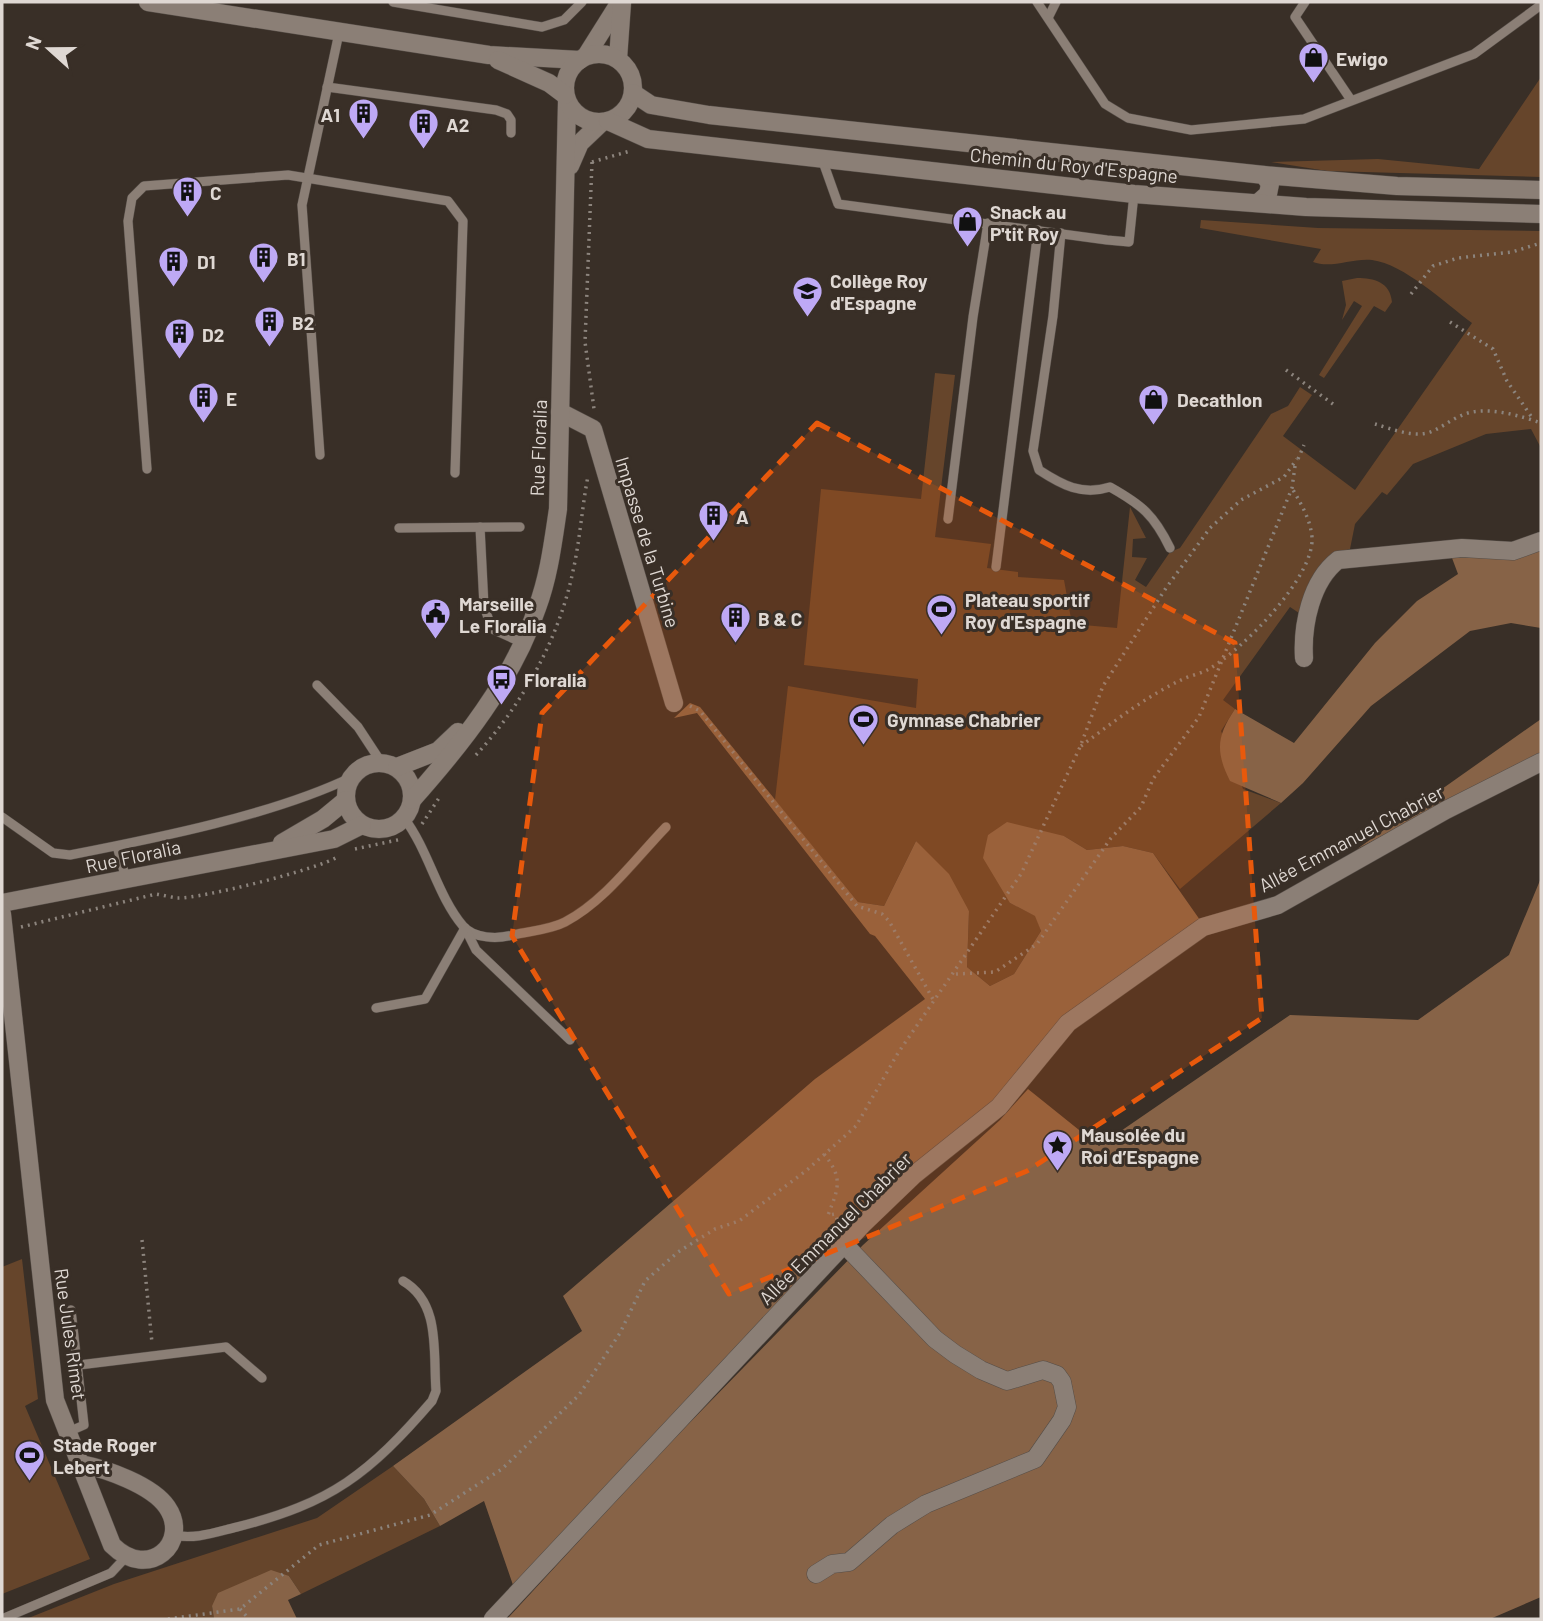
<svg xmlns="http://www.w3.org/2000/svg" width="1543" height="1621" font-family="Barlow,sans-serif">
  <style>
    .green { fill: #66452b }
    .forest { fill: #876347 }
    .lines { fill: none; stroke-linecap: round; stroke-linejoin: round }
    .service-casing { stroke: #554d47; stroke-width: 10 }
    .minor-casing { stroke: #554d47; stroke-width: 19 }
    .tertiary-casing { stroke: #554d47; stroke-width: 19 }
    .path { stroke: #8c847d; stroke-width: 3.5; stroke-dasharray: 2 5; stroke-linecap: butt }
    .service { stroke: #8b7f76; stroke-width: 9 }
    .minor { stroke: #8b7f76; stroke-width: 18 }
    .tertiary { stroke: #8b7f76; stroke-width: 18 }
    .marked { fill: #e8590c; fill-opacity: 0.2; stroke: #e8590c; stroke-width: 5; stroke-dasharray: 14 9; stroke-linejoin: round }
    .labels { text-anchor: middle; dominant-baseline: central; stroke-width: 6; stroke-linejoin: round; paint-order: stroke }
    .poi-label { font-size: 19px; font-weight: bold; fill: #dfd8d3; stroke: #392f27; text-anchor: start }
    .street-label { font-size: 19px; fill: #dfd8d3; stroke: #392f27 }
  </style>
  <rect width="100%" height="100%" fill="#392f27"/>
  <g class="green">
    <polygon points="1541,77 1541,177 1327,171 1271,162 1378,159 1479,169"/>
    <path d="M 1201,220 L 1318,228 L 1541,231 L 1541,448 L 1531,429 L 1486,434 L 1413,464 L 1387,495 L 1382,492 L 1355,524 L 1350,549 L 1333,555 L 1302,615 L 1290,607 L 1223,700 L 1235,709 L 1221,731 L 1243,789 L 1281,803 L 1180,889 L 1153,853 L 1123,846 L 1087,850 L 1064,836 L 1010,903 L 1036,916 L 1041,931 L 1014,974 L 990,986 L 967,967 L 969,911 L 916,841 L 884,906 L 858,902 L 775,800 L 788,686 L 916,708 L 918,679 L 804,665 L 821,489 L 921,499 L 935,373 L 955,375 L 935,537 L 991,544 L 987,568 L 1018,572 L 1018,577 L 1064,580 L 1072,624 L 1117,628 L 1130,507 L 1146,538 L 1133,539 L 1132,557 L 1147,558 L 1135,580 L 1146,587 L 1170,552 L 1180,548 L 1271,414 L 1288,406 L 1300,387 L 1312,395 L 1283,436 L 1355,490 L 1472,323 C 1445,303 1404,264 1372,260 C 1352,258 1331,269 1313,262 L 1321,249 L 1200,228 Z"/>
    <path d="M 1357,278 C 1374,278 1390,282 1392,302 L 1385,312 L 1374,306 L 1324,378 L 1319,375 L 1362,306 L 1354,301 L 1342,320 L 1346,305 L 1342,281 Z"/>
    <polygon points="22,1259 38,1399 25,1406 90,1559 2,1594 2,1267"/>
    <polygon points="393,1466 424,1499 440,1526 301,1594 289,1576 212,1606 214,1619 26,1619 114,1584 317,1518"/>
  </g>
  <g class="forest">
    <path d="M 1541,544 L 1541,628 L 1511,623 L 1470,631 L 1371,706 L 1303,783 L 1281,803 L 1230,781 C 1215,751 1217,736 1235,709 L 1294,743 L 1375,643 L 1417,601 L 1458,574 L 1452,558 L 1509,556 Z"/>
    <polygon points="690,703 700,707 858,902 884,906 916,841 949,874 969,911 967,967 990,986 1014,974 1041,931 1035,916 1010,903 983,858 988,835 1007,822 1064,836 1087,850 1123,846 1153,853 1200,920 1008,1085 513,1585 484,1501 440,1526 424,1499 393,1466 582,1331 563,1296 815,1079 925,999 875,936 870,934 697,713 674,718"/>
    <polygon points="1541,719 1541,754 1357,849"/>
    <polygon points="1541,878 1541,1597 1490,1619 507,1619 661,1452 863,1245 1000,1120 1028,1089 1099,1146 1290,1015 1418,1020 1509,955"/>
    <polygon points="271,1570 289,1576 301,1594 288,1600 297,1619 214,1619 212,1606 218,1593"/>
  </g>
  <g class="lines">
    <defs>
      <g id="service">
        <polyline points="393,2 542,27 564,20 582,2"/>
        <polyline points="1037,2 1105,104 1128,118 1191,130 1304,119 1474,54 1541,5"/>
        <polyline points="1305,2 1295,17 1351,100"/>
        <polyline points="1049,16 1056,2"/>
        <polyline points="327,87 496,110 507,114 511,120 511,133"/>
        <polyline points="822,159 838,204 1107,240 1129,242 1134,194"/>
        <path d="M 1061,233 L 1053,316 L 1033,451 L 1039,470 C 1062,485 1082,496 1110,487 C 1142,505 1154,515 1170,548"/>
        <polyline points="320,455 302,205 339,33"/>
        <polyline points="147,469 128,221 132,198 144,186 288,175 448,201 463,221 455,473"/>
        <polyline points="948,519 973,317 988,223"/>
        <polyline points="480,527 484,606 492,629 523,643"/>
        <polyline points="399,528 520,527"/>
        <polyline points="996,567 1038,230"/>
        <polyline points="317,685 358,727 381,762"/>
        <path d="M 2,817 L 53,853 L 70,855 C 157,838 273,815 352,777"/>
        <path d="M 404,818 C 429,851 437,895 463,926 C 474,939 498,939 513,935 C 529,931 550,930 565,922 C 605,901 635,859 666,827"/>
        <polyline points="117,846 126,879"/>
        <polyline points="465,928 476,950 570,1040"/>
        <polyline points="376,1008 425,999 465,928"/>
        <polyline points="79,1365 226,1347 262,1378"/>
        <polyline points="68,1432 84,1425 71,1310"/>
        <path d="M 173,1535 C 195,1540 216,1532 237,1527 C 332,1503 369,1474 432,1401 L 436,1391 C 433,1352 441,1303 403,1281"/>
        <polyline points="2,1619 111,1573 125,1558"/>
      </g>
      <g id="minor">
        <polyline points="586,56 620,2"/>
        <polyline points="618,59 622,3"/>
        <polyline points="570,166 580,143 601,123"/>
        <polyline points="1259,202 1268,194 1270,184 1264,175"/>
        <polyline points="560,412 593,429 674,703"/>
        <path d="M 1304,658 C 1302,625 1311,581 1338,560 L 1462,548 L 1513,551 L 1541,541"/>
        <circle cx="379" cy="796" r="33"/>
        <polyline points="397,767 438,751 458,732"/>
        <path d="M 412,800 C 461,745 513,680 537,608 C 549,576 553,542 558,509 L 567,101"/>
        <polyline points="282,843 323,819 346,800"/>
        <polyline points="2,903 334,839 362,825"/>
        <path d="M 2,914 L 55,1400 L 112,1545 C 149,1582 191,1542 167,1507 C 152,1485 106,1469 81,1464"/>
        <polyline points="816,1574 832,1564 849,1562 892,1525 926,1504 1035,1459 1062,1420 1067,1407 1062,1382 1057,1375 1043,1370 1007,1381 981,1370 955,1354 935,1339 845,1245"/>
        <polyline points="493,1619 862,1225 914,1175 999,1107 1068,1023 1203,927 1278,905 1446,810 1541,762"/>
      </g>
      <g id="tertiary">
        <polyline points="148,2 489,55 580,60"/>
        <circle cx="599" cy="88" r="34"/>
        <polyline points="498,60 549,83 565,95"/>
        <polyline points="633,93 651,105 709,115 1264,175 1397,186 1541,190"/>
        <polyline points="608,121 648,139 1134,194 1306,207 1541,214"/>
      </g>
    </defs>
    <use href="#service" class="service-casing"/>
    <use href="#minor" class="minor-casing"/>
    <use href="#tertiary" class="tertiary-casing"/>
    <g class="path">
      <polyline points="592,162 585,342 594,409"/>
      <polyline points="592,162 630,151"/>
      <polyline points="1411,294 1433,266 1458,258 1512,252 1541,243"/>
      <polyline points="1450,322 1493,349 1507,381 1533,419"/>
      <polyline points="1286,370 1333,404"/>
      <path d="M 1375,424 C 1392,429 1416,439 1433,431 C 1446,425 1457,415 1472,412 C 1494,408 1521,416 1541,423"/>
      <polyline points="1298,459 1304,445"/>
      <polyline points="690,706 700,711 857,906 882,914 889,921 934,1001"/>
      <path d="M 1081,746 C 1112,723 1144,698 1179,681 C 1188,676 1200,674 1209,669 C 1242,650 1315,577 1312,537 C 1310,518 1301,504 1292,488"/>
      <path d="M 476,755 C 522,705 559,639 573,571 C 580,540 582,507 588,476"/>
      <polyline points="422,824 439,798"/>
      <polyline points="355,849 402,839"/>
      <path d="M 21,927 L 156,894 C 163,895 170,897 177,898 C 200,899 320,869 339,856"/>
      <polyline points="956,974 995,972 1037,944 1111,838 1141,807 1153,779 1199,717 1292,488 1295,466"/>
      <path d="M 824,1154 C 843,1178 839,1187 828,1215 L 835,1214 L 839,1224"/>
      <polyline points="142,1240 152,1343"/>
      <polyline points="240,1609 249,1619"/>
      <polyline points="168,1619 240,1609 319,1545 430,1515 502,1469 579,1395 620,1333 645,1281 678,1252 715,1229 739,1221 807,1170 856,1126 898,1053 1021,874 1080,747 1103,686 1166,588 1210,528 1241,500 1284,477 1297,459"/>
    </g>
    <use href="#service" class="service"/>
    <use href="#minor" class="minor"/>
    <use href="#tertiary" class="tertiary"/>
  </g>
  <path class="marked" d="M 817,423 L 1235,643 L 1262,1018 L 1027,1171 L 729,1294 L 512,936 L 542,713 Z"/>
  <defs>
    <symbol id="shop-pin" viewBox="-11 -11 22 30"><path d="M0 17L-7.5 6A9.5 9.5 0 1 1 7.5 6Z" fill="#bea9f5" stroke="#392f27"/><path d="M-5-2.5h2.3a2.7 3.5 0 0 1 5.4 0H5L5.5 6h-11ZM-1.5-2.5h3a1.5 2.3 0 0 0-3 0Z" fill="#111"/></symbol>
    <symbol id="building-pin" viewBox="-11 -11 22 30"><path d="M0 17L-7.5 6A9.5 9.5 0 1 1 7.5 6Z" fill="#bea9f5" stroke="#392f27"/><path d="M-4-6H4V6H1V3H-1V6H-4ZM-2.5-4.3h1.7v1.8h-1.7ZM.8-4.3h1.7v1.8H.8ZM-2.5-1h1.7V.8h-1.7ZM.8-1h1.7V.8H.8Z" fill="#111"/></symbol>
    <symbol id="school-pin" viewBox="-11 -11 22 30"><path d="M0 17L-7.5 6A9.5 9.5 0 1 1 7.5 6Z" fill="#bea9f5" stroke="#392f27"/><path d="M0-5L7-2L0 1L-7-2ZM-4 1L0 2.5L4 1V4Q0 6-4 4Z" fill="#111"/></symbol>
    <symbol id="stadium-pin" viewBox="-11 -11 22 30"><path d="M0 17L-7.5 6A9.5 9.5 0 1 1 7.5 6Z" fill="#bea9f5" stroke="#392f27"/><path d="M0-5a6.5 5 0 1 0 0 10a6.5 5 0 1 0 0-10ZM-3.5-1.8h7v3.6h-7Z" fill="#111"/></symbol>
    <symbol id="civic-pin" viewBox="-11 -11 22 30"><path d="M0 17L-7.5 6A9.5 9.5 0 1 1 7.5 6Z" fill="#bea9f5" stroke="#392f27"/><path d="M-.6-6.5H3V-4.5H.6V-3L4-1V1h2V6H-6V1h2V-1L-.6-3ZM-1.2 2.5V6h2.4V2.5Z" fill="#111"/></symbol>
    <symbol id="bus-pin" viewBox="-11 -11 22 30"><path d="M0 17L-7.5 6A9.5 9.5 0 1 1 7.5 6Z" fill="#bea9f5" stroke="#392f27"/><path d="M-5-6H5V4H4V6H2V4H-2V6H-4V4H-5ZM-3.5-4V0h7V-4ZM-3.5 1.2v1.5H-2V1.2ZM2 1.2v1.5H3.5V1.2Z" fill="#111"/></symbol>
    <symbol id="sight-pin" viewBox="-11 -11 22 30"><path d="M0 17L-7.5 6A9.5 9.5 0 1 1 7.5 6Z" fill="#bea9f5" stroke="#392f27"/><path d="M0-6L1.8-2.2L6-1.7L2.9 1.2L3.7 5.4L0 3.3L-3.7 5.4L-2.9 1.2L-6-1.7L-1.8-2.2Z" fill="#111"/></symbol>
  </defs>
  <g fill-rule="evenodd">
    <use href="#shop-pin" x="1296" y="40" width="35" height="47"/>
    <use href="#building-pin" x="346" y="96" width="35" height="47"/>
    <use href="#building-pin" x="406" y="106" width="35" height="47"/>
    <use href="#building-pin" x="170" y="174" width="35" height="47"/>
    <use href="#shop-pin" x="950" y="204" width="35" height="47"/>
    <use href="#building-pin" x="246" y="240" width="35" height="47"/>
    <use href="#building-pin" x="156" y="244" width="35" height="47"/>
    <use href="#school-pin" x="790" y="274" width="35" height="47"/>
    <use href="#building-pin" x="252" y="304" width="35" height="47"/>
    <use href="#building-pin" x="162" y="316" width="35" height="47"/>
    <use href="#building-pin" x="186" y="380" width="35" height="47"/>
    <use href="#shop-pin" x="1136" y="382" width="35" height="47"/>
    <use href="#building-pin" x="696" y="498" width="35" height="47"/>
    <use href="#stadium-pin" x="924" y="592" width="35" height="47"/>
    <use href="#civic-pin" x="418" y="596" width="35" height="47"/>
    <use href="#building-pin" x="718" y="600" width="35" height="47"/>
    <use href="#bus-pin" x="484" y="662" width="35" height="47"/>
    <use href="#stadium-pin" x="846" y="702" width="35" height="47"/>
    <use href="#sight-pin" x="1040" y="1128" width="35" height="47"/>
    <use href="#stadium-pin" x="12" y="1438" width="35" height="47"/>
  </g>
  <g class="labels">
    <g class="poi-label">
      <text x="1336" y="58">Ewigo</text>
      <text x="340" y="114" text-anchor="end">A1</text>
      <text x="446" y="124">A2</text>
      <text x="210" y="192">C</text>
      <text x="990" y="211">Snack au<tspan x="990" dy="22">P'tit Roy</tspan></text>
      <text x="287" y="258">B1</text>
      <text x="197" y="261">D1</text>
      <text x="830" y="280">Collège Roy<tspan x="830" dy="22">d'Espagne</tspan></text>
      <text x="292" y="322">B2</text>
      <text x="202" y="334">D2</text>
      <text x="226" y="398">E</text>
      <text x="1177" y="399">Decathlon</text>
      <text x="736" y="516">A</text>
      <text x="965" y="599">Plateau sportif<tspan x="965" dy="22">Roy d'Espagne</tspan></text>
      <text x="459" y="603">Marseille<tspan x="459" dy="22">Le Floralia</tspan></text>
      <text x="758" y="618">B &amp; C</text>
      <text x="524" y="679">Floralia</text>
      <text x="887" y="719">Gymnase Chabrier</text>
      <text x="1081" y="1134">Mausolée du<tspan x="1081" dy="22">Roi d’Espagne</tspan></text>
      <text x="53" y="1444">Stade Roger<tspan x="53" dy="22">Lebert</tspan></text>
    </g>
    <g class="street-label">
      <text transform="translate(1074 165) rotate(6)">Chemin du Roy d'Espagne</text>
      <text transform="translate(538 448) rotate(-88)">Rue Floralia</text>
      <text transform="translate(648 542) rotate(73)">Impasse de la Turbine</text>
      <text transform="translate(1351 838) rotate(-28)">Allée Emmanuel Chabrier</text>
      <text transform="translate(133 856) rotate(-12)">Rue Floralia</text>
      <text transform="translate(835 1228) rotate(-45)">Allée Emmanuel Chabrier</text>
      <text transform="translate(71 1334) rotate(82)">Rue Jules Rimet</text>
    </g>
  </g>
  <rect width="1543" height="1621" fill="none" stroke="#dfd8d3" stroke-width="7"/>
  <g transform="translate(49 49) rotate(291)" stroke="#392f27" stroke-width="5" paint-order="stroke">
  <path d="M0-5L12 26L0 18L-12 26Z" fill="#dfd8d3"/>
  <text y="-10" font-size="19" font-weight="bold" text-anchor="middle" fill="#dfd8d3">N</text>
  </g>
</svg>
